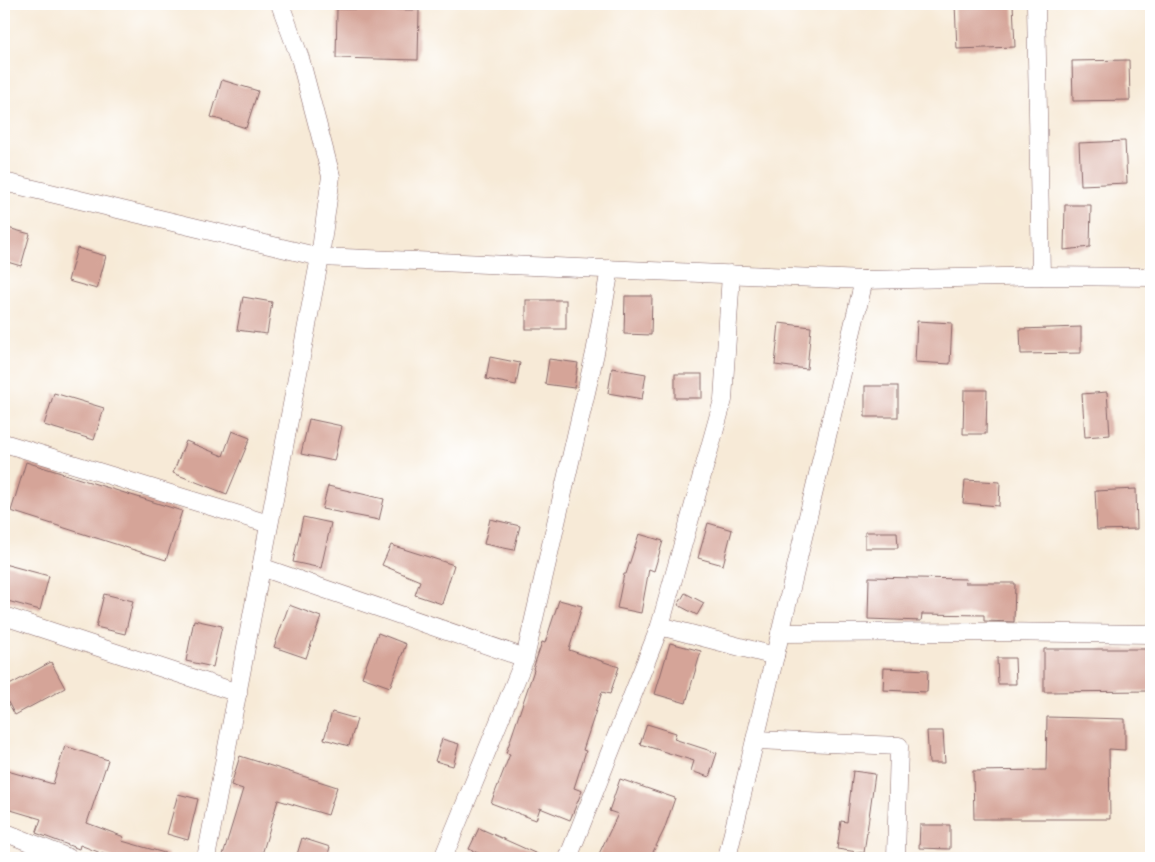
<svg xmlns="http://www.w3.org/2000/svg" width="1155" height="862" font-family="Pangolin,sans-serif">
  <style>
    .building { fill: #d5a498 }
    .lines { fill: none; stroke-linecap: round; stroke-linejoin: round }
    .minor-casing { stroke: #876667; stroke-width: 19 }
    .minor { stroke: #fff; stroke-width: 18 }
  </style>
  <rect width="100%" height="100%" fill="#fff"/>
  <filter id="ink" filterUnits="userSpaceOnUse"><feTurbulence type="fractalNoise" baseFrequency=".02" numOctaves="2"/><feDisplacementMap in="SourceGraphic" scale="10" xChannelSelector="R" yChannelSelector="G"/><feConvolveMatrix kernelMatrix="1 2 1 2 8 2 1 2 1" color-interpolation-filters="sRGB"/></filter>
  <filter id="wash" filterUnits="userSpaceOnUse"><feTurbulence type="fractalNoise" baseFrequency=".0096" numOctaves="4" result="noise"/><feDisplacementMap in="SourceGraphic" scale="20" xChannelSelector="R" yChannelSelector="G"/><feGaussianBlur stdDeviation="1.12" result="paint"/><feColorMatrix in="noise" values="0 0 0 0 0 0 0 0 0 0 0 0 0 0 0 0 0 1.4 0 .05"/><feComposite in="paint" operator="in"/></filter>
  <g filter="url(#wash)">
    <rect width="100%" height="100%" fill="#f7ead7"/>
    <g id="blocks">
      <g class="building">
        <polygon points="955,4 1013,4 1015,47 957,49"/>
        <polygon points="337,9 419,10 418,60 336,58"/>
        <polygon points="1129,60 1130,100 1073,101 1072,61"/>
        <polygon points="222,80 258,91 246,128 211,117"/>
        <polygon points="1125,141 1127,183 1081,185 1079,143"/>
        <polygon points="1065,205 1091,205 1090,247 1064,250"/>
        <polygon points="4,227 30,234 21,266 4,261"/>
        <polygon points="77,248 106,256 97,289 68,281"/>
        <polygon points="625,296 652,296 651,335 624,334"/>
        <polygon points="243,297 272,302 267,334 237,330"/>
        <rect x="526" y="300" width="40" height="29"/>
        <polygon points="917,321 952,323 950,364 915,362"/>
        <polygon points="779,323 811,327 807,369 775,365"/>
        <polygon points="1081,327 1081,353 1021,354 1020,329"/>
        <polygon points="490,357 520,363 516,385 486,379"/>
        <polygon points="549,359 578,363 574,388 545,384"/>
        <polygon points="612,368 646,374 642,399 608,393"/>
        <rect x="675" y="374" width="27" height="24"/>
        <rect x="865" y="386" width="33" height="31"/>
        <polygon points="964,390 987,390 986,434 963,434"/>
        <polygon points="1107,392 1110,435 1085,437 1082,394"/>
        <polygon points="54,393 104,408 94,440 44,425"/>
        <polygon points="309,419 342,426 334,461 301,454"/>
        <polygon points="232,431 250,438 227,494 173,473 186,441 223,456"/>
        <polygon points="26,462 182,511 166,560 11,511"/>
        <polygon points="965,480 1000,482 999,506 963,503"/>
        <polygon points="328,486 384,499 379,520 322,509"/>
        <polygon points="1136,489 1137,529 1097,530 1095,491"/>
        <polygon points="303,517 331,523 321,568 293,562"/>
        <polygon points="490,519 520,526 514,550 484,544"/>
        <polygon points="708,523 732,530 723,565 698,558"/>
        <polygon points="865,532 897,532 898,548 865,548"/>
        <polygon points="639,534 663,541 654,571 649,569 641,613 617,608 624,574 626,574"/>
        <polygon points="391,545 454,565 442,604 415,595 420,581 382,565"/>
        <polygon points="4,564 49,576 40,610 4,600"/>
        <polygon points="869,577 966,579 965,583 1015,583 1014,622 984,621 984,615 922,614 921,621 868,619"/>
        <polygon points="685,593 704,603 697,615 678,605"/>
        <polygon points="104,594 133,601 125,634 96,627"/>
        <polygon points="559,600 582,606 569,650 619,667 610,694 602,692 583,750 586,751 574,788 582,791 570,820 540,808 536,820 491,803 510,754 506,753 534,670 533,669 542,642 545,643"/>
        <polygon points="289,605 321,617 306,658 274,647"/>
        <polygon points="194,620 222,626 213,667 186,661"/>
        <polygon points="378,633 406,644 390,687 362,677"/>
        <polygon points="670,643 701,651 686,703 655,694"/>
        <polygon points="1044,649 1151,649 1151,691 1044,692"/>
        <polygon points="997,658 1015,658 1016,684 998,684"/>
        <polygon points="51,662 65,688 15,715 4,695 4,688"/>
        <polygon points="884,668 928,670 927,692 883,690"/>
        <polygon points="332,712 357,719 349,746 324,739"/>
        <polygon points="1047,717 1125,719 1125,750 1109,749 1110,819 974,819 973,771 1046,770"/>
        <polygon points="647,724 676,733 674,739 717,753 709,777 691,771 694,761 640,744"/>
        <polygon points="927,731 943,731 945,763 929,763"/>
        <polygon points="442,739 459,744 453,766 435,761"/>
        <polygon points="65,746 108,760 87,823 124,837 122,841 168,854 167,858 114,858 80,845 79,849 36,833 41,819 4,808 4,770 53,784"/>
        <polygon points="240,756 337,787 328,815 278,800 261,858 222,858 243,789 231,785"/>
        <polygon points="853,771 875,774 864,853 837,849 841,821 847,822"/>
        <polygon points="620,779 675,798 664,830 650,858 597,858 618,814 609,811"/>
        <polygon points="178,794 198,799 188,840 167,834"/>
        <polygon points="920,825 950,825 950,849 919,848"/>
        <polygon points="479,828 546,858 489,858 469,849"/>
        <polygon points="302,838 330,847 327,858 296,858"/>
      </g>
    </g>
  </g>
  <g filter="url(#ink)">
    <use href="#blocks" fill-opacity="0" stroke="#876667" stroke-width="1"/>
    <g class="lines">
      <defs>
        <g id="minor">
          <polyline points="1036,4 1041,276"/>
          <polyline points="4,182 320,257 864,280 1041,276 1151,277"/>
          <polyline points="4,443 269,524"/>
          <polyline points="261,567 525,658"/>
          <polyline points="4,616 238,693"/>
          <polyline points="660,626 775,656"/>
          <polyline points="780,633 995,632 1151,634"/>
          <polyline points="755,740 899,746 896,858"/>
          <polyline points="4,832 69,858"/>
          <polyline points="206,858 320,257 331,176 300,58 280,4"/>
          <polyline points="443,858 525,658 595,353 610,269"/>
          <polyline points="568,858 660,626 723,400 731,274"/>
          <polyline points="727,858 864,280"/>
        </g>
      </defs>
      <use href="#minor" class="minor-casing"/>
      <use href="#minor" class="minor"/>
    </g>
  </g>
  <rect width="1155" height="862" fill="none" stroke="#fff" stroke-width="20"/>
</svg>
